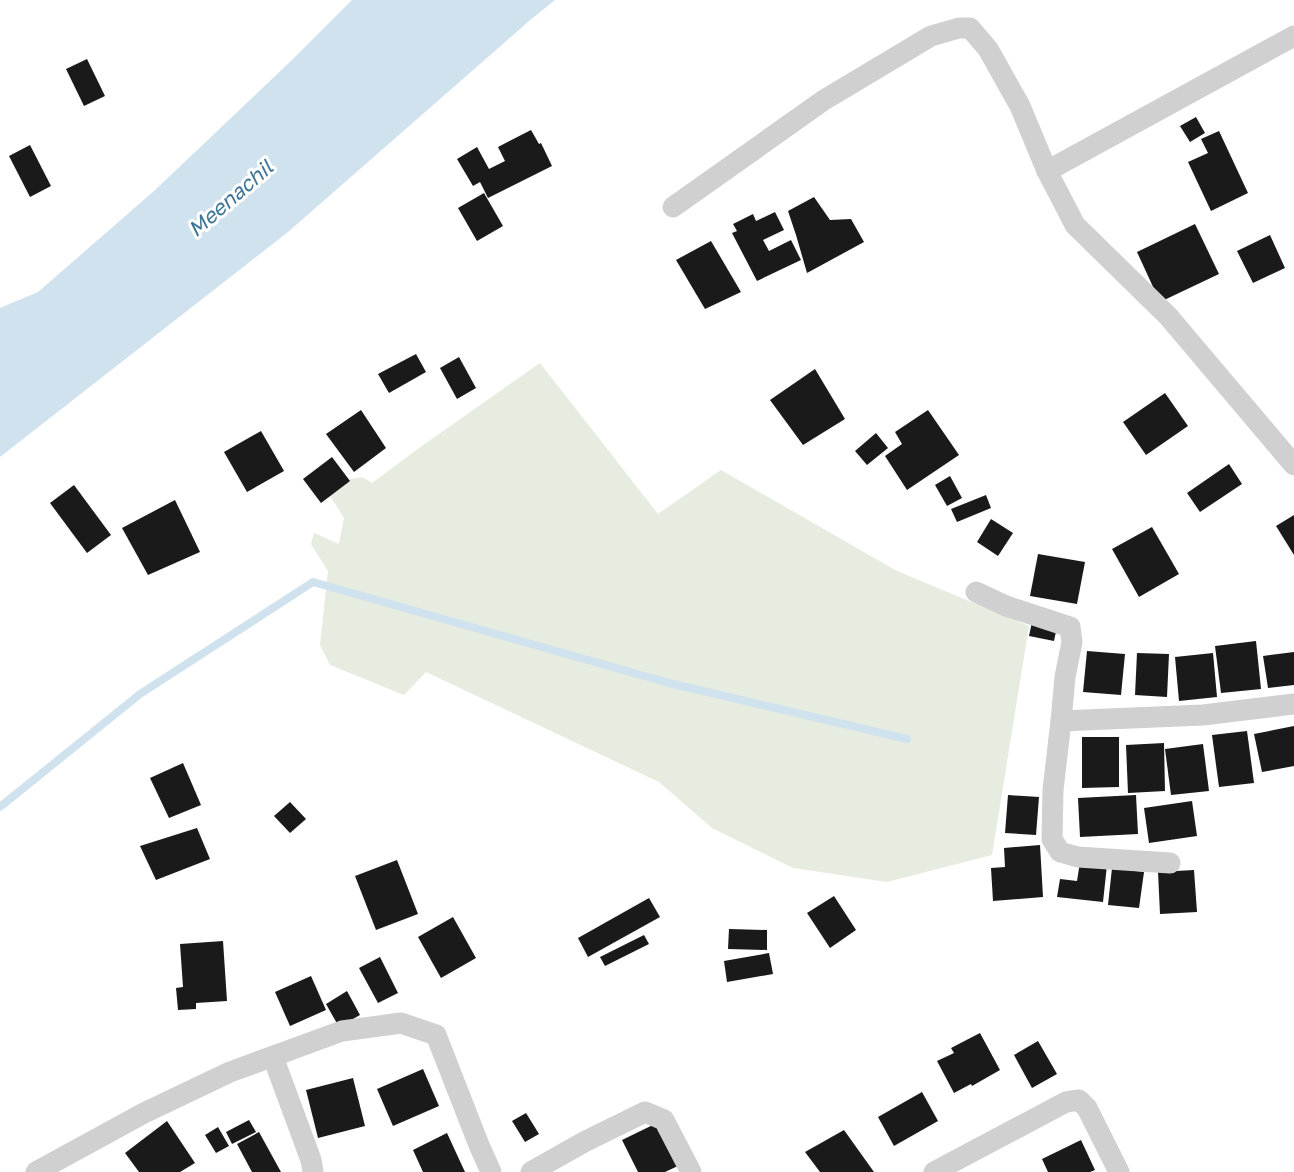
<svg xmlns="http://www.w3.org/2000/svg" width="1294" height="1172" font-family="'Golos Text',sans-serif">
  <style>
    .green { fill: #e6ecdf }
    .water { fill: #cfe2ee }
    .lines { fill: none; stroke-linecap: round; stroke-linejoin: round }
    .stream { stroke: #cfe2ee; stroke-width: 8 }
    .building { fill: #1a1a1a }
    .minor { stroke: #d0d0d0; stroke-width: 21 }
    .labels { text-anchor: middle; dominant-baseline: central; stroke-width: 6; stroke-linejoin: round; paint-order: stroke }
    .water-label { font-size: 21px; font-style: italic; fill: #3f7597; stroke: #fff }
  </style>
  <rect width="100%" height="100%" fill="#fff"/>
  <polygon class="green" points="540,363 658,514 721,470 897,571 1029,626 992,855 887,882 793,868 712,828 659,782 426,672 404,695 330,665 320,645 328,571 311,544 314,533 339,544 344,518 329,494 341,481 362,477 372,483 419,448"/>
  <polygon class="water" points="352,0 555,0 529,21 288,232 0,457 0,308 38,292 154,191 292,60"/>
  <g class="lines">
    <polyline class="stream" points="0,807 140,694 313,582 669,683 907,739"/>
  </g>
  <g class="building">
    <polygon points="87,59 105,96 84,106 66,69"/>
    <polygon points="1196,117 1205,133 1190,142 1180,126"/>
    <polygon points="531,130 539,144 541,143 552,166 488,198 480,182 473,186 457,159 477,147 489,169 505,161 498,147"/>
    <polygon points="1219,131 1248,193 1211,211 1188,162 1208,153 1201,139"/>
    <polygon points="30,145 51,186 30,197 9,156"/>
    <polygon points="484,193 503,226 477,241 458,208"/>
    <polygon points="814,197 830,220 851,219 864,242 807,273 796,235 788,211"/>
    <polygon points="775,212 784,230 763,240 769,251 791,240 801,260 757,281 732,233 737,231 733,224 753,214 756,221"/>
    <polygon points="1195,224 1219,274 1160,302 1137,252"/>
    <polygon points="1270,235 1285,268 1253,283 1237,251"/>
    <polygon points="711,241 741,292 705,309 676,260"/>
    <polygon points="416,354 426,372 389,393 378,374"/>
    <polygon points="459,357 476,388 457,399 440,368"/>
    <polygon points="815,369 845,419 803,445 770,400"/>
    <polygon points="1165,393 1188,426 1146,455 1123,422"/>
    <polygon points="361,410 386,448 354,472 326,434"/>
    <polygon points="928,410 959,455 907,490 885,456 902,444 895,432"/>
    <polygon points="261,431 284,471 247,492 224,452"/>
    <polygon points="876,433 888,448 867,465 855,451"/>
    <polygon points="332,457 350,481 321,503 303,479"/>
    <polygon points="1229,464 1242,484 1200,512 1187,493"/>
    <polygon points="950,476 962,498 947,506 935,485"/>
    <polygon points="74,485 111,535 87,553 50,503"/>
    <polygon points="986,495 991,508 957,522 951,509"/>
    <polygon points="175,500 200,552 148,575 122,528"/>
    <polygon points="1294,515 1294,555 1276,526"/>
    <polygon points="991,519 1013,533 998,556 977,542"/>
    <polygon points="1152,527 1179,574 1139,597 1112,549"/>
    <polygon points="1038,554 1085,562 1077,604 1030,596"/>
    <polygon points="1033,617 1058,622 1054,641 1029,636"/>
    <polygon points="1256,641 1261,689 1221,693 1215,646"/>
    <polygon points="1087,651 1125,654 1121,695 1083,692"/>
    <polygon points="1294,652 1294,685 1268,688 1263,656"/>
    <polygon points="1137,653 1169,654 1167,697 1135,695"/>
    <polygon points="1213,653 1217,697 1179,701 1175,657"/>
    <polygon points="1294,726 1294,766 1262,772 1254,734"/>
    <polygon points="1247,731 1254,783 1219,787 1212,735"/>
    <polygon points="1082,737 1119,737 1119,787 1082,788"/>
    <polygon points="1164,743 1165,791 1128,793 1126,745"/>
    <polygon points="1203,744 1209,791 1171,795 1165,749"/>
    <polygon points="183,763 201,805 169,818 150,778"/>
    <polygon points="1008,795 1039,797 1036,835 1005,833"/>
    <polygon points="1136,795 1138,834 1080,837 1078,798"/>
    <polygon points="1192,801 1197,836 1149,843 1144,808"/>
    <polygon points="290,802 306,819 290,833 274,816"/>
    <polygon points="197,828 210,859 156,880 140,846"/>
    <polygon points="1040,845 1043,897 993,901 991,868 1005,867 1004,848"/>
    <polygon points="397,860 418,914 376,930 355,876"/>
    <polygon points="1080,862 1107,865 1103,902 1057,897 1060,879 1077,881"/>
    <polygon points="1112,868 1144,872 1139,908 1108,905"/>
    <polygon points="1194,870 1197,912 1160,914 1158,872"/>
    <polygon points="834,896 856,930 830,948 807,913"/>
    <polygon points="649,898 660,917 588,957 578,938"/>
    <polygon points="453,917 476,958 441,978 418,937"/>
    <polygon points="729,929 767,930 767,950 728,949"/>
    <polygon points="644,935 649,944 605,966 600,957"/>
    <polygon points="223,941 227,1001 196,1003 196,1009 178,1010 176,988 183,987 180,944"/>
    <polygon points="769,953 773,974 727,982 724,961"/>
    <polygon points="380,957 398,993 378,1003 359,968"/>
    <polygon points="311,976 326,1010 290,1026 275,992"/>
    <polygon points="347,991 360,1015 339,1027 326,1004"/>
    <polygon points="980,1033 1000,1070 972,1086 971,1084 954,1093 937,1061 954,1053 951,1048"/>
    <polygon points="1038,1041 1057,1074 1032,1088 1014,1055"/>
    <polygon points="423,1069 439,1106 393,1126 377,1089"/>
    <polygon points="353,1078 365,1126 318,1138 306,1090"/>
    <polygon points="922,1092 938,1121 894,1146 878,1117"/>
    <polygon points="526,1113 539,1134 525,1142 512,1121"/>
    <polygon points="249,1120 256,1132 232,1144 226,1132"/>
    <polygon points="167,1121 195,1163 180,1172 139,1172 125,1153"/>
    <polygon points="659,1122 680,1165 665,1172 638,1172 622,1140"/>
    <polygon points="218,1127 229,1146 216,1153 205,1135"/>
    <polygon points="844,1130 874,1172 820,1172 805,1152"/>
    <polygon points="259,1132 281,1172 252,1172 237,1144"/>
    <polygon points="447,1133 465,1172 423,1172 413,1150"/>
    <polygon points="1081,1140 1095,1170 1090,1172 1048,1172 1042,1159"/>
  </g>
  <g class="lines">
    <g class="minor">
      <polyline points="1047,171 1294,36"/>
      <polyline points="673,207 824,100 931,36 959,28 970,28 988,49 1020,106 1047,171 1075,225 1168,316 1294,465"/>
      <polyline points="976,592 1006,606 1070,627 1072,642 1065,677 1061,721"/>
      <polyline points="1170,863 1078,857 1060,852 1052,839 1053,790 1061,721 1203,715 1294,704"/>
      <polyline points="273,1057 311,1160 313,1172"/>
      <polyline points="36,1172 144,1113 230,1072 342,1031 401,1023 436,1035 479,1145 491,1172"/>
      <polyline points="531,1172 584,1142 645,1112 664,1120 691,1172"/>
      <polyline points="934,1172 1066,1102 1079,1100 1087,1108 1119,1172"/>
    </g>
  </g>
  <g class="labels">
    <g class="water-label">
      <text transform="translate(230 198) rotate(-41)">Meenachil</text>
    </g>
  </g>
</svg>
